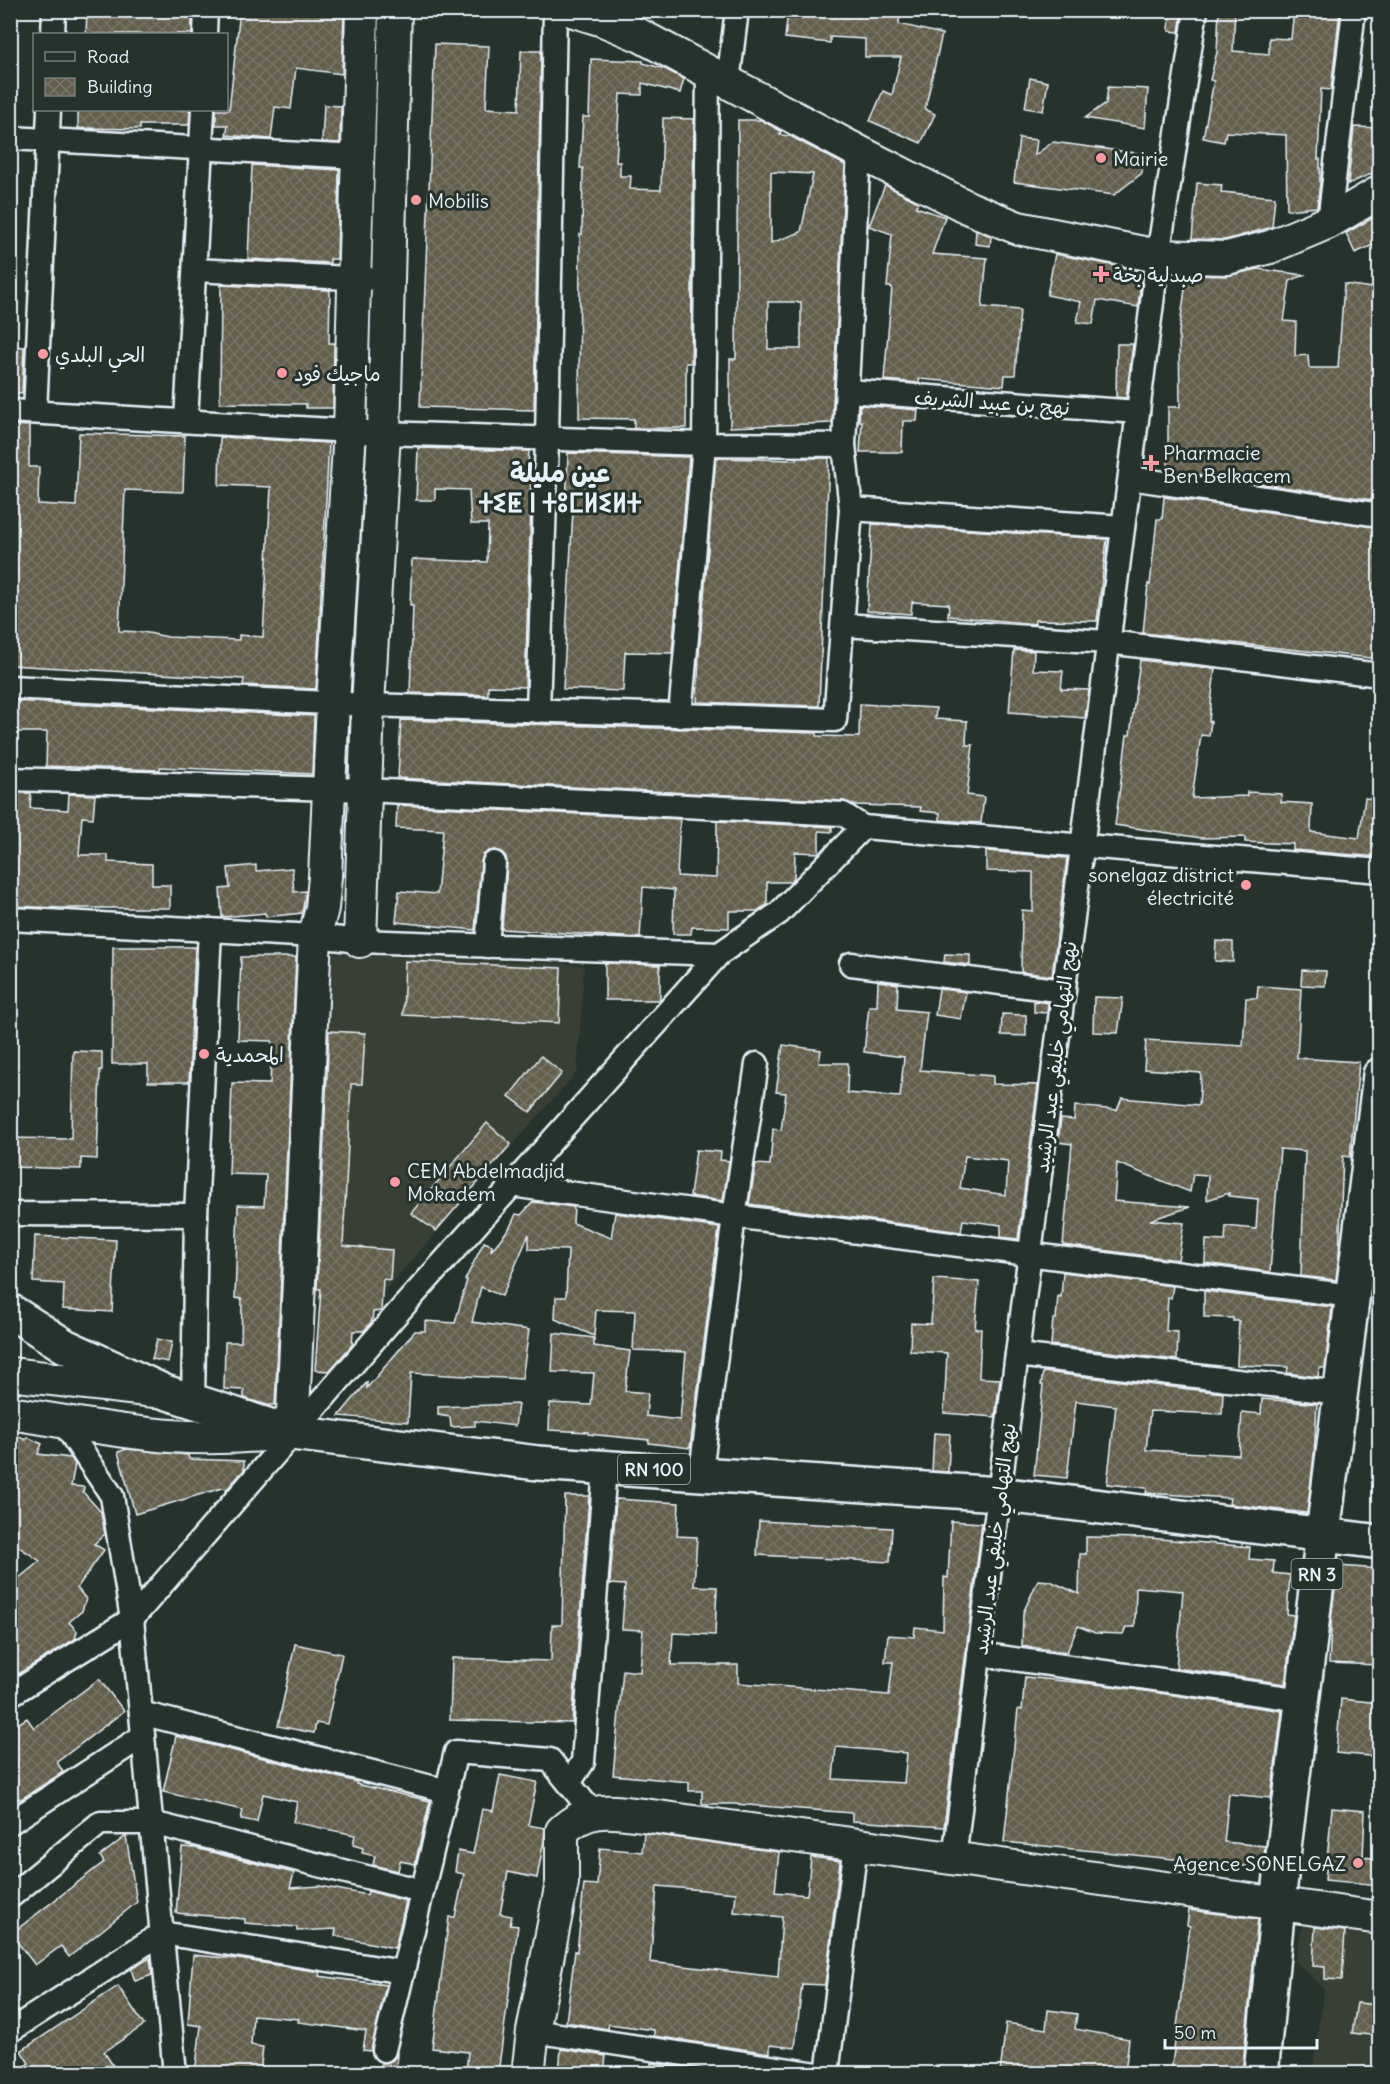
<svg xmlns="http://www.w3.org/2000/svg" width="1390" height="2084" font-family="Delius,'Playpen Sans Arabic','Noto Sans Tifinagh',sans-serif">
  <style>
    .built { fill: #384036 }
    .building { fill: url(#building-cross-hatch); stroke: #e8f1f8; stroke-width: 1.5; fill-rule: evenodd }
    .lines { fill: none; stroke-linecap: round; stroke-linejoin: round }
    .street-casing { stroke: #e8f1f8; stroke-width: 27 }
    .secondary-casing { stroke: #e8f1f8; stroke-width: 36 }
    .primary-casing { stroke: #e8f1f8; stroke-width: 38 }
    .street { stroke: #26332d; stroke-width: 22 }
    .secondary { stroke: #26332d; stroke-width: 32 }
    .primary { stroke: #26332d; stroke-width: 33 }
    .poi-dot { fill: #ff9aa2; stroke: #26332d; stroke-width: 2 }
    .labels { text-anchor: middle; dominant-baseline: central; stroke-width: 6; stroke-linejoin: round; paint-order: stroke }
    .shield { fill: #26332d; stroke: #aeb8bb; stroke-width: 1.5 }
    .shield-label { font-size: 18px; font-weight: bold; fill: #e8f1f8 }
    .poi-label { font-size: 20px; fill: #e8f1f8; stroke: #26332d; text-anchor: start }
    .street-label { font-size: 20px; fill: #e8f1f8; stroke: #26332d }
    .district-label { font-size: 26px; font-weight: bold; fill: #e8f1f8; stroke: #26332d }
  </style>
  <defs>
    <pattern id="building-cross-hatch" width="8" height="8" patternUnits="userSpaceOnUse" patternTransform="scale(1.5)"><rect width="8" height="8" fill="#635e4c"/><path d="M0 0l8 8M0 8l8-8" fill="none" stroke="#797667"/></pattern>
  </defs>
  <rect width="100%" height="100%" fill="#26332d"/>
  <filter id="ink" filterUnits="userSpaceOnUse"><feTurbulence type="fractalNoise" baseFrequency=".0167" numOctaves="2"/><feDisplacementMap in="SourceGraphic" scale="12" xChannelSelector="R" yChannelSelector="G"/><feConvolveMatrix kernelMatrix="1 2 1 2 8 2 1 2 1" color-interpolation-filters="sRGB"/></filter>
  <g filter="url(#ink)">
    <g class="built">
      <polygon points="326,953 584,965 577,1072 373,1304 303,1296"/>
      <polygon points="1304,1919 1379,1929 1379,2073 1312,2073 1324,1988 1295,1961"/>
    </g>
    <g class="building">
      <polygon points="87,10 192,10 192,34 86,34"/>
      <polygon points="240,10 344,10 342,74 296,68 291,109 275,107 271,139 226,135 228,125 216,125 216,110 229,110"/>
      <polygon points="788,10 900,10 899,24 942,34 925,109 935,114 921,143 870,121 883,91 892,95 901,57 865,57 865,39 830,37 830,43 785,38"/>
      <polygon points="1219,10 1235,10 1233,51 1269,54 1269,38 1291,39 1294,10 1340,10 1331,90 1321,89 1318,159 1320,159 1320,182 1317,207 1287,210 1286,135 1226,132 1224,142 1203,138 1214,81 1210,80 1217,52"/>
      <polygon points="1170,12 1182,12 1179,32 1169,31"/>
      <polygon points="435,44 489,46 486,108 519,110 521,51 541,51 534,410 420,407"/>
      <polygon points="591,59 643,61 643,63 665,69 684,79 680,93 642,83 642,95 620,94 616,162 620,162 620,176 631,176 630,189 661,190 663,118 694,119 691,363 686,363 686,428 634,428 634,419 579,418 580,234 582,234 583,168 580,168 583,117 589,117"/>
      <polygon points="1030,78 1048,82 1043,111 1025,108"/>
      <polygon points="1108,87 1148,89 1145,128 1085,118 1106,103"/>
      <polygon points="324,105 341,106 340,143 322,142"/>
      <polygon points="78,110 190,110 189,125 140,125 140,129 78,128"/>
      <path d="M 738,120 L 761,120 L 781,131 L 780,135 L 790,136 L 845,165 L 832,423 L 730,427 L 730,359 L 736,359 ZM 771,172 L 813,174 L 801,232 L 771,243 ZM 768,302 L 801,302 L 801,349 L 768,349 Z"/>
      <polygon points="1354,127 1380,128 1380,170 1348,184"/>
      <polygon points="1019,138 1037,140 1035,155 1053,142 1143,154 1142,173 1114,195 1014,182"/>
      <polygon points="252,165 339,170 337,259 330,259 330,263 248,259"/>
      <polygon points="1197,183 1222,185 1221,192 1275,197 1272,227 1225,240 1192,239"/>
      <polygon points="885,185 918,202 916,207 945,217 932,254 987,258 982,307 1020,310 1015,375 1005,375 1004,386 919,379 919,383 884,380 892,287 887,287 892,234 869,226"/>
      <polygon points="1380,214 1380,242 1355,253 1346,233"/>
      <polygon points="976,230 991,236 990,246 975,244"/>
      <polygon points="1055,254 1142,271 1138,307 1097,300 1093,324 1077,322 1081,302 1047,295"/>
      <polygon points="1258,269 1304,275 1290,281 1284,321 1296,322 1295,356 1308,355 1309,368 1338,368 1344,284 1380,289 1380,422 1377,422 1375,453 1380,453 1380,501 1168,470 1168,407 1180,407 1179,332 1187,275 1227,276"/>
      <polygon points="221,285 330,290 329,343 334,343 333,408 306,408 306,404 220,403"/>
      <polygon points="1117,344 1133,344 1126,398 1116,397"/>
      <polygon points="10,346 24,347 22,393 10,392"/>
      <polygon points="860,405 918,410 917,421 903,421 902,452 860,452 862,421 859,422"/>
      <polygon points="10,425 29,426 29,467 39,467 38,504 76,506 79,433 185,436 183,492 125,490 119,631 143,632 168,637 239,640 239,635 263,637 271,487 219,485 220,437 329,443 316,689 243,685 244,679 10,665"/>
      <polygon points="418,448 529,451 527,478 531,479 530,503 531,503 525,687 488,686 488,695 410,693 413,605 410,605 412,559 487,562 488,524 471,524 469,490 435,489 435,500 416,500"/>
      <polygon points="568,453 689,457 672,653 625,652 623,691 563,689 573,510 566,509"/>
      <polygon points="716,458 797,460 797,458 829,458 819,706 697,702 699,654"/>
      <polygon points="1164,497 1380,528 1380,659 1143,633 1148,584 1150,585 1157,519 1162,519"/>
      <polygon points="872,524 1107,539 1097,621 1035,620 1035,624 948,616 949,604 912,602 911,614 867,611"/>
      <polygon points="1014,650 1034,651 1033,670 1063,671 1061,689 1089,690 1085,718 1009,712"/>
      <polygon points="1140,660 1215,669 1209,721 1211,721 1209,736 1201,735 1192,798 1247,796 1247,792 1282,794 1281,802 1312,804 1311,832 1359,838 1365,798 1380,800 1380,857 1293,850 1293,844 1245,842 1245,837 1202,838 1115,825 1127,735 1130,735"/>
      <polygon points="10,701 314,716 312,774 160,767 160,770 46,766 47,732 10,732"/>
      <polygon points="860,704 936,708 935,719 967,721 966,745 973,745 967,795 984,797 981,823 940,820 940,813 920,811 921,807 854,805 844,801 398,778 401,720 817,733 817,736 859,737"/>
      <polygon points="10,793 31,793 30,808 68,810 69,794 95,795 93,818 82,817 79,855 108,855 108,862 152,864 152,885 170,885 170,908 61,908 10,906"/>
      <polygon points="397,805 680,819 677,876 716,878 717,821 832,827 832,832 819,831 819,853 795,852 794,878 790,882 767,882 767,905 757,911 729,911 729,928 692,927 691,934 673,934 674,890 643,887 640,938 502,929 507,864 506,857 502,852 496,850 489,851 483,855 481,862 475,930 396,922 399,891 437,894 443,830 396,828"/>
      <polygon points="986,851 1067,858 1052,976 1021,972 1022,910 1033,911 1033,872 986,871"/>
      <polygon points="256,865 256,871 292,868 294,892 306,891 302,913 266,917 265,913 222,917 220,889 230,888 228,868"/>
      <polygon points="1216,941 1233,942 1233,962 1215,961"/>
      <polygon points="113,947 195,947 189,1082 148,1082 148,1064 112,1064"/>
      <polygon points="945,954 970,955 970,965 944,962"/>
      <polygon points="241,957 296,957 275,1405 267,1405 244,1398 244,1390 224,1389 225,1342 241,1342 242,1299 235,1298 238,1205 264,1206 266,1175 229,1174 232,1083 270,1084 272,1041 238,1040"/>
      <polygon points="405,961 561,968 559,1023 403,1015"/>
      <polygon points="605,963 660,965 660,1000 605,1000"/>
      <polygon points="1302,970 1326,971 1325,986 1301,985"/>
      <path d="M 878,981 L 898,984 L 897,1009 L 927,1012 L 920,1070 L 993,1076 L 993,1084 L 1038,1085 L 1018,1239 L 1001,1237 L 1001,1225 L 963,1220 L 961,1232 L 749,1204 L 756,1164 L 770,1165 L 773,1129 L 781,1130 L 786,1093 L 776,1092 L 783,1045 L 821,1050 L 819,1063 L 848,1063 L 847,1093 L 900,1097 L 904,1057 L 864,1052 L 869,1006 L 877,1006 ZM 965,1156 L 1008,1161 L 1006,1195 L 960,1188 Z"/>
      <polygon points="1258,986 1301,989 1297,1058 1359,1062 1350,1157 1343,1156 1339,1255 1336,1280 1301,1276 1305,1151 1280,1149 1270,1272 1205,1263 1206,1240 1225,1241 1226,1226 1256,1229 1258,1199 1229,1196 1229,1193 1207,1200 1208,1175 1193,1174 1190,1192 1117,1163 1114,1201 1190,1207 1150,1220 1184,1223 1178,1260 1063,1245 1072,1144 1058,1142 1061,1119 1074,1120 1075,1106 1117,1110 1122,1098 1199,1105 1201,1073 1144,1069 1146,1040 1243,1046 1246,998 1257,998"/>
      <polygon points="939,989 966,992 961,1019 935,1015"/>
      <polygon points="1094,997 1123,998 1118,1033 1093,1032"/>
      <polygon points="1034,1001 1048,1003 1047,1013 1034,1012"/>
      <polygon points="1002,1014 1026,1015 1026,1036 1001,1035"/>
      <polygon points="329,1031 365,1033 362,1084 351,1084 343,1246 392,1250 390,1280 383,1279 381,1311 373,1312 372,1321 364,1331 353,1331 352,1345 329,1371 315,1370 321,1289 317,1289"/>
      <polygon points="73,1051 102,1052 102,1070 100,1070 97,1159 81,1158 81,1169 10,1167 10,1138 71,1139"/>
      <polygon points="541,1056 562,1073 530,1112 509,1096"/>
      <polygon points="487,1123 511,1144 436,1231 411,1213"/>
      <polygon points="696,1150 721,1152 720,1160 729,1161 723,1201 690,1196"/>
      <polygon points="533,1202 574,1207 573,1223 611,1238 615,1213 719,1228 690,1448 649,1443 649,1440 588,1434 588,1432 549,1430 550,1403 591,1405 594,1373 552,1372 554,1333 594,1338 594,1346 630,1351 625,1391 648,1393 646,1416 680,1420 686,1352 633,1350 635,1311 596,1310 594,1336 555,1319 556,1297 566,1297 568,1250 529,1249 529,1234 502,1296 481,1287 472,1322 529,1330 522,1379 411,1373 408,1422 339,1416 367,1382 367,1388 415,1331 425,1331 425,1321 455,1323 467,1280 465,1280 484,1242 492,1245 491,1251 510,1227 516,1214 521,1215"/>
      <polygon points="35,1236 116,1240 112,1312 63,1309 64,1284 33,1282"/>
      <polygon points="1063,1272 1173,1286 1171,1298 1168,1297 1166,1331 1178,1332 1177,1360 1051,1345 1053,1319 1056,1319 1058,1296 1061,1297"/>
      <polygon points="934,1279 979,1282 975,1329 981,1329 979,1378 1000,1379 995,1417 944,1413 947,1353 910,1351 911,1323 931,1324"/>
      <polygon points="1204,1291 1332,1307 1325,1368 1319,1368 1318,1377 1287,1373 1288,1367 1237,1365 1239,1321 1233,1321 1233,1318 1204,1317"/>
      <polygon points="157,1339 172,1342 168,1362 152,1359"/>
      <polygon points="1043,1372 1223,1393 1222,1414 1150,1411 1146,1450 1239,1455 1242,1412 1261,1414 1262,1399 1317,1404 1314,1456 1307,1513 1229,1504 1230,1498 1146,1493 1147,1488 1107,1484 1116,1406 1076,1401 1067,1478 1034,1475 1043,1385 1041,1385"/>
      <polygon points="518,1404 515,1426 475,1421 475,1426 451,1427 450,1417 438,1415 438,1407"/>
      <polygon points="10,1433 26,1440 27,1437 42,1444 38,1454 71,1458 75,1464 71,1486 84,1487 83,1492 101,1512 105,1534 94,1544 104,1550 77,1588 86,1599 82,1611 69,1622 77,1631 75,1639 10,1679 10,1591 13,1583 40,1561 10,1541"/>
      <polygon points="934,1433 950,1434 948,1472 932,1471"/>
      <polygon points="127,1449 188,1455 189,1459 244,1461 244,1470 227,1489 222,1488 135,1514 118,1452"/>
      <polygon points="565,1496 589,1496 572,1723 450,1720 452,1658 551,1661 552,1625 562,1625"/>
      <path d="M 616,1499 L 679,1503 L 677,1536 L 697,1537 L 694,1586 L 717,1587 L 715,1635 L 673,1633 L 671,1665 L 738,1665 L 738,1683 L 889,1695 L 893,1662 L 885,1662 L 888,1635 L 914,1637 L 915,1627 L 943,1630 L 944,1577 L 948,1578 L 951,1521 L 982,1523 L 944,1827 L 852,1821 L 852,1813 L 734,1804 L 702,1804 L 702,1791 L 689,1791 L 689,1782 L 613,1775 L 623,1670 L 640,1672 L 643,1630 L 622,1629 L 625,1585 L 610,1584 ZM 836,1747 L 907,1753 L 904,1783 L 833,1779 Z"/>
      <polygon points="759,1521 892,1528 890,1562 757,1555"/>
      <polygon points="1086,1537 1149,1538 1250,1547 1249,1559 1274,1561 1273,1573 1290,1575 1287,1614 1294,1615 1285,1684 1176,1668 1183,1591 1136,1587 1135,1627 1126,1627 1123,1634 1095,1633 1078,1626 1067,1652 1022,1646 1023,1613 1038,1580 1050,1581 1079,1594 1080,1554 1086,1554"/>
      <polygon points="1338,1566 1380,1569 1380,1665 1329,1663 1332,1611"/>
      <polygon points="295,1644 342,1654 327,1725 316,1723 314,1733 278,1726"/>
      <polygon points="1025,1677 1104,1685 1282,1711 1271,1798 1229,1794 1224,1842 1265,1846 1263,1868 1004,1842 1018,1709 1022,1710"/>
      <polygon points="99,1679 124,1711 57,1762 63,1772 20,1800 19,1798 10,1804 10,1729 27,1718 34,1728"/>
      <polygon points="1341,1699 1380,1703 1380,1757 1336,1753"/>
      <polygon points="176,1736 357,1782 356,1784 430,1801 415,1864 400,1861 398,1871 373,1865 375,1856 362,1853 363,1848 353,1845 355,1835 293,1822 297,1802 263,1794 257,1822 241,1819 243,1810 163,1792"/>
      <polygon points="500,1775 537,1782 528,1825 545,1828 544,1840 537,1878 508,1872 500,1914 512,1916 510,1925 518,1926 498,2073 466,2073 468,2052 432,2048 449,1917 455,1917 464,1874 455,1872 458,1851 473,1854 482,1809 493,1811"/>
      <polygon points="1332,1808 1365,1811 1363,1857 1380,1859 1380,1885 1325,1880"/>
      <path d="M 644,1833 L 779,1852 L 775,1892 L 807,1895 L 811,1857 L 840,1861 L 825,1985 L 802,1984 L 795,2048 L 770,2045 L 770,2053 L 654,2036 L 654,2030 L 609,2024 L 608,2029 L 566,2022 L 575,1951 L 577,1952 L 584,1884 L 597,1885 L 600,1848 L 642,1852 ZM 657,1886 L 736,1893 L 734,1912 L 782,1917 L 778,1977 L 650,1962 Z"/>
      <polygon points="126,1836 137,1902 69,1957 61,1946 35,1965 11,1934 104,1862 100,1856"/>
      <polygon points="182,1847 195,1848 294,1873 290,1888 320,1886 367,1895 368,1891 406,1901 395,1948 335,1936 336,1929 297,1931 297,1927 245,1923 245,1919 176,1913"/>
      <polygon points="1189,1910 1258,1919 1242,2073 1171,2073 1190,1926 1187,1925"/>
      <polygon points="1315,1927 1345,1931 1342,1980 1325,1979 1325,1967 1313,1966"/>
      <polygon points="193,1955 238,1959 320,1972 319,1976 386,1985 371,2051 363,2050 366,2031 298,2022 299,2019 253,2015 251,2045 263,2047 260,2073 195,2073 201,2026 188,2024"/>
      <polygon points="150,1958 152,1975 135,1981 131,1969"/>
      <polygon points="118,1986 144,2025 104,2052 114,2067 104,2073 14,2073 29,2063 21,2051"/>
      <polygon points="1357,2003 1380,2005 1380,2036 1352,2033"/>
      <polygon points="1048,2010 1077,2014 1075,2029 1129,2039 1125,2073 1000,2073 1006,2023 1046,2029"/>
      <polygon points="561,2049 606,2056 604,2073 559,2073"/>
      <polygon points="397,2054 396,2070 381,2069 381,2063 387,2063 393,2060"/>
      <polygon points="651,2063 724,2073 651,2073"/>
    </g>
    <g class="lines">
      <defs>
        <g id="street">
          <polyline points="53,34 54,10"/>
          <polyline points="205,34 206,10"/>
          <polyline points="728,82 737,10"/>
          <polyline points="10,138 358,157"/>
          <polyline points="1329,222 1354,10"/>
          <polyline points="195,270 369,279"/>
          <polyline points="847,391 1138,412"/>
          <polyline points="10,411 384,433 704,444 844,445"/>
          <polyline points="35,412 49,110"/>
          <polyline points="186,421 203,110"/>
          <polyline points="1130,478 1380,515"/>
          <polyline points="851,509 1123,527"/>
          <polyline points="843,625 1108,642 1380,675"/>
          <polyline points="10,687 368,705 835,720 851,509 844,445 859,152"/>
          <polyline points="538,711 547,440 555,10"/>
          <polyline points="680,716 704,444 708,71"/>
          <polyline points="10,779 365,790 843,814 863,827 1380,871"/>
          <polyline points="10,919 315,936 360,941 719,954"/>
          <polyline points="487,946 494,863"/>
          <polyline points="851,964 1064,991"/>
          <polyline points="511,1185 734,1216 1352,1296"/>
          <polyline points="10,1214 196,1215"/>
          <polyline points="1017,1355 1340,1393"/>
          <polyline points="193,1402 196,1215 210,930"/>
          <polyline points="62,1421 112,1496 132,1619 175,2074"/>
          <polyline points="701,1472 734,1216 757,1064"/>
          <polyline points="979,1654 1302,1700"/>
          <polyline points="10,1695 132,1619 394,1317 719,954 779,913 863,827"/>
          <polyline points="141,1713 447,1791"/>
          <polyline points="569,1783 583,1762 605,1467"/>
          <polyline points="10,1823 143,1736"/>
          <polyline points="954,1859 999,1494 1158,256 1196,10"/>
          <polyline points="10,1897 100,1823 152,1823 422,1891"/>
          <polyline points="10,2031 162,1933 403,1972"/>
          <polyline points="533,2031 817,2074"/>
          <polyline points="384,2050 456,1752 550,1760 592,1812"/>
          <polyline points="827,2074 856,1845"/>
        </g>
        <g id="secondary">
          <polyline points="571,10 603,20 641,36 859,152 969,208 1018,228 1158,256 1227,258 1270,247 1329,222 1380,192"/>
          <polyline points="360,941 368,705 384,433 395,10"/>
          <polyline points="10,1374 155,1391"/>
          <path d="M 10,1413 C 64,1421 117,1432 171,1436 C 211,1439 252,1436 292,1433 L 315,936 L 322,908 L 325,877 L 333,703 L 350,430 L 362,10"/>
          <path d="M 528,2074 L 533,2031 L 562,1883 L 562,1831 C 589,1806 609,1811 643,1815 L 1380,1918"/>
        </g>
        <g id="primary">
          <polyline points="10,1311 65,1346 165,1392 292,1433 538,1463 999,1494 1380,1542"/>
          <polyline points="1261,2074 1283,1856 1380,1075"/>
        </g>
      </defs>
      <use href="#street" class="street-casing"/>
      <use href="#secondary" class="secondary-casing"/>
      <use href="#primary" class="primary-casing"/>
      <use href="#street" class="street"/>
      <use href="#secondary" class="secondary"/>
      <use href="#primary" class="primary"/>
    </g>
  </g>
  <g class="poi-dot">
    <circle cx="1101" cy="158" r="6"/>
    <circle cx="416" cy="200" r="6"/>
    <path d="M1098 265h6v6h6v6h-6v6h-6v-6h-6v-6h6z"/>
    <circle cx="43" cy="354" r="6"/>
    <circle cx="282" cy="373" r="6"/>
    <path d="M1148 454h6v6h6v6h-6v6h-6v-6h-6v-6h6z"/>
    <circle cx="1246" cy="885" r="6"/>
    <circle cx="204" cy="1054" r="6"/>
    <circle cx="395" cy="1182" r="6"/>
    <circle cx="1358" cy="1863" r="6"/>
  </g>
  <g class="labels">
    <g class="shield">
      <rect x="618" y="1454" width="72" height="30" rx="4.5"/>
      <rect x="1291.5" y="1559" width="51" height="30" rx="4.5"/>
    </g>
    <g class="shield-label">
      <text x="654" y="1469">RN 100</text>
      <text x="1317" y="1574">RN 3</text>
    </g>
    <g class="poi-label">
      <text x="1113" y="158">Mairie</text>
      <text x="428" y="200">Mobilis</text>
      <text x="1113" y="274">صبدلية بخة</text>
      <text x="55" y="354">الحي البلدي</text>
      <text x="294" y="373">ماجيك فود</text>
      <text x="1163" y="452">Pharmacie<tspan x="1163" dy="23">Ben Belkacem</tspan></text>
      <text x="1234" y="874" text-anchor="end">sonelgaz district<tspan x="1234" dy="23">électricité</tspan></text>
      <text x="216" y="1054">المحمدية</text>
      <text x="407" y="1170">CEM Abdelmadjid<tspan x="407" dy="23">Mokadem</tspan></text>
      <text x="1346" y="1863" text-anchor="end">Agence SONELGAZ</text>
    </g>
    <g class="street-label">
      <text transform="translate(992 402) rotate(4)">نهج بن عبيد الشريف</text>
      <text transform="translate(1055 1057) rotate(-83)">نهج التهامي خليفي عبد الرشيد</text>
      <text transform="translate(994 1539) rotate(-83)">نهج التهامي خليفي عبد الرشيد</text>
    </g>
    <g class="district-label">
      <text x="560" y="472">عين مليلة<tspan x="560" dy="30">ⵜⵉⵟ ⵏ ⵜⵓⵎⵍⵉⵍⵜ</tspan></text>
    </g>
  </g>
  <rect width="1390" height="2084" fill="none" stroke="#26332d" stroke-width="36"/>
  <rect x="18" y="18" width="1354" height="2048" fill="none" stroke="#e8f1f8" stroke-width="2" filter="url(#ink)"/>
  <rect x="33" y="33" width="195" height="78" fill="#26332d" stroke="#747f7e" stroke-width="1.5"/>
  <rect x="45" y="52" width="30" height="9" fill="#26332d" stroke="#747f7e" stroke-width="1.5"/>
  <text x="87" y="63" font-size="18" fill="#e8f1f8">Road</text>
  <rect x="45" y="78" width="30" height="18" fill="url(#building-cross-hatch)" stroke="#747f7e" stroke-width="1.5"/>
  <text x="87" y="93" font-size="18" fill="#e8f1f8">Building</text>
  <path d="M1165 2039v9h152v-9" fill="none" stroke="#e8f1f8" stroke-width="3"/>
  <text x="1174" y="2039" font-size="18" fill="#e8f1f8" stroke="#26332d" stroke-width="4.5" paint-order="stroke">50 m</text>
</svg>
